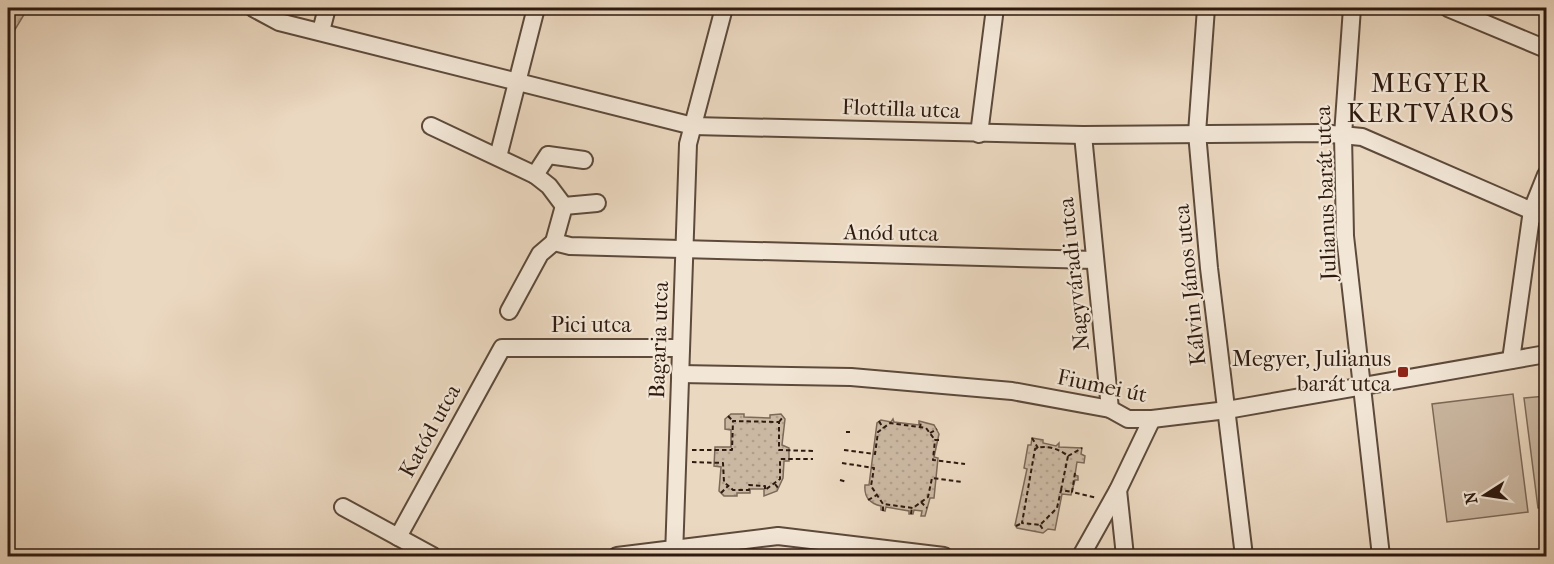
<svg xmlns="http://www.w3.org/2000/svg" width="1554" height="564" font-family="'IM FELL French Canon',serif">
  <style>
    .grass { fill: url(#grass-dots); stroke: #7c6958; stroke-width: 1.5 }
    .forest { fill: url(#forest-crowns); stroke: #7c6958; stroke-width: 1.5 }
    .pitch { fill: #cbb8a2; stroke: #7c6958; stroke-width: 1.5 }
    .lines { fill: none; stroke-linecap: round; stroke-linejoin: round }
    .minor-casing { stroke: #5d4a3b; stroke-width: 20 }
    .path { stroke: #2e1a0f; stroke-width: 2; stroke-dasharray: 4.5 3; stroke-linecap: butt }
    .minor { stroke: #f2e6d6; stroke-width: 16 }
    .poi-dot { fill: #8f2418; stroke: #f2e6d6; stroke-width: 2 }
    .labels { text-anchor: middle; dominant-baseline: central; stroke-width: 4.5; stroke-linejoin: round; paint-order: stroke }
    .street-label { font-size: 22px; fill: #2e1a0f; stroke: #f2e6d6 }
    .poi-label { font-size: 22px; fill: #2e1a0f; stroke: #f2e6d6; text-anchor: end }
    .quarter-label { font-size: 26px; letter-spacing: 1.5px; fill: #2e1a0f; stroke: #f2e6d6 }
  </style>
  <defs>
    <pattern id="grass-dots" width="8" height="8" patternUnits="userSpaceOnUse" patternTransform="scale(1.5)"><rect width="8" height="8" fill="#cbb8a2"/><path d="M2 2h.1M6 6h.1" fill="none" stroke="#af9e8a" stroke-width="1.8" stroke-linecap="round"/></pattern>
    <pattern id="forest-crowns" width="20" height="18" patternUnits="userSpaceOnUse" patternTransform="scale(1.5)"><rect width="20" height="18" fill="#cbb8a2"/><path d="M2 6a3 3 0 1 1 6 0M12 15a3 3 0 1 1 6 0" fill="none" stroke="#af9e8a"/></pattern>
  </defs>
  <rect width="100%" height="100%" fill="#ebd8c0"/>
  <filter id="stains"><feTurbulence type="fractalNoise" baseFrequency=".00333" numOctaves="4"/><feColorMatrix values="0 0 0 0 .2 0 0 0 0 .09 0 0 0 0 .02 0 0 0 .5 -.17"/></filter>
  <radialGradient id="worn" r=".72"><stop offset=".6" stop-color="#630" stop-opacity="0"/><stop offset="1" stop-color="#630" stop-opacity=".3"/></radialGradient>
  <g class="grass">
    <polygon points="731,414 744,414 744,417 770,418 770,415 781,414 785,419 782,445 789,448 789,461 784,461 783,478 777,491 764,496 764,489 750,489 750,493 737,493 737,496 724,496 719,491 721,467 714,466 715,447 731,447 731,430 725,429 725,419"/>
    <path d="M 893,419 L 894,422 L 919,425 L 919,421 L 934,425 L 939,434 L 934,457 L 938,458 L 934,498 L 930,498 L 925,516 L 921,516 L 922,511 L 914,510 L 913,514 L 909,514 L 909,511 L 886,507 L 885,511 L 881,510 L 881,506 C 868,503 864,496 865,485 L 869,485 L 877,423 L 881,420 L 891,422 Z"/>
    <polygon points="1032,438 1043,440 1043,443 1056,446 1059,443 1059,447 1082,448 1081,454 1085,456 1084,463 1077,462 1075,475 1078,476 1078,480 1075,480 1071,495 1062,494 1055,530 1048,529 1043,533 1017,528 1015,525 1027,469 1024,468 1028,445 1031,445"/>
  </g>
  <polygon class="forest" points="8,8 28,8 8,41"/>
  <g class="pitch">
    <polygon points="1513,394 1528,512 1447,522 1432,404"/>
    <polygon points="1546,396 1546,507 1538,508 1524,398"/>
  </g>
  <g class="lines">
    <defs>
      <g id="minor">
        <polyline points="253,8 279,22 693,126 1083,135 1321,133 1362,137 1546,217"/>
        <polyline points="1206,8 1197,133 1209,268 1244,556"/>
        <polyline points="1352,8 1343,135 1345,236 1381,556"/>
        <polyline points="1448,8 1546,49"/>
        <polyline points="321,31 327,8"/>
        <polyline points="431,126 535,175 549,186 564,206"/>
        <polyline points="979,134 995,8"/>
        <polyline points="1083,135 1110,409"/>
        <polyline points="498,157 536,8"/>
        <polyline points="535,175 548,155 584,160"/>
        <polyline points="554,242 564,206 597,203"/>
        <polyline points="509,311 540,254 554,242 570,246 1095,260"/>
        <polyline points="1511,360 1532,210 1546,175"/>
        <polyline points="680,374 851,377 1012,391 1110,409 1128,419 1152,419 1227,410 1546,354"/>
        <polyline points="1118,490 1125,556"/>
        <polyline points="343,507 433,556"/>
        <polyline points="398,537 502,348 681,348"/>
        <polyline points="617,556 778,536 944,556"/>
        <polyline points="674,556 688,144 724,8"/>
        <polyline points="1081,556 1118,490 1152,419"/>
      </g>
    </defs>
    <use href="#minor" class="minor-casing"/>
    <g class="path">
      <polyline points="728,416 733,421"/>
      <polyline points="879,421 883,428"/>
      <polyline points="779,422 783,417"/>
      <polyline points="920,428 921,421"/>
      <polyline points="846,432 850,432"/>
      <polyline points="930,433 937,429"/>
      <polyline points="1032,438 1038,448"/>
      <polyline points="939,440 935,440 933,460 965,464"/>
      <polyline points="692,450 732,450 733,421 779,422 779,450 814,451"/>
      <polyline points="844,450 875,454 878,432 890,423 926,428 935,440"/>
      <polyline points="1068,456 1082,448"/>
      <polyline points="692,462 723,463 724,482 733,490 749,490 749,485 765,486 765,490 780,479 780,459 813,459"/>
      <polyline points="842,463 874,468 871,486 883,504 913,508 928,497 932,478 962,482"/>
      <polyline points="1075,473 1072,492 1097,498"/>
      <polyline points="840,480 847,482"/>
      <polyline points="775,484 779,489"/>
      <path d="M 1061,490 L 1068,456 C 1059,449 1046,444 1035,449 L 1022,523 L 1040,525 L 1057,508 L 1061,490 L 1072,492"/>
      <polyline points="721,493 728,486"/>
      <polyline points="868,500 877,495"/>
      <polyline points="921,502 927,508"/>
      <polyline points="883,511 883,504"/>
      <polyline points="911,514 912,507"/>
      <polyline points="1040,525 1044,531"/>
      <polyline points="1016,526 1022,523"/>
    </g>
    <use href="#minor" class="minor"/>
  </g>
  <rect class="poi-dot" x="1397" y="366" width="12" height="12" rx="3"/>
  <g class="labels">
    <g class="street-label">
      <text transform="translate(901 109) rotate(2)">Flottilla utca</text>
      <text transform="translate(1326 193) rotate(-92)">Julianus barát utca</text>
      <text transform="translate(891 233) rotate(1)">Anód utca</text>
      <text transform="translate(1074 274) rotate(-96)">Nagyváradi utca</text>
      <text transform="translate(1190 285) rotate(-96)">Kálvin János utca</text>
      <text x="591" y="325">Pici utca</text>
      <text transform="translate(659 340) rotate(-88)">Bagaria utca</text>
      <text transform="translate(1102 386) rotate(12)">Fiumei út</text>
      <text transform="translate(430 431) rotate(-61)">Katód utca</text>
    </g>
    <g class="poi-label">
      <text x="1391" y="359">Megyer, Julianus<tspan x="1391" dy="25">barát utca</tspan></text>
    </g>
    <g class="quarter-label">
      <text x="1431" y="83">MEGYER<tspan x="1431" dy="30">KERTVÁROS</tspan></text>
    </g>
  </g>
  <rect width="1554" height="564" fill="none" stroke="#ebd8c0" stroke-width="30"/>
  <rect x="9" y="9" width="1536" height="546" fill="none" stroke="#2e1a0f" stroke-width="3"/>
  <rect x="15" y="15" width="1524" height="534" fill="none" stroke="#2e1a0f" stroke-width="1.5"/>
  <g transform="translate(1485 495) rotate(258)" stroke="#f2e6d6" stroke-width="4.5" paint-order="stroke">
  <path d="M0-4.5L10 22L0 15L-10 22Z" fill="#2e1a0f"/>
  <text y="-9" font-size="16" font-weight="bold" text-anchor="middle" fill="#2e1a0f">N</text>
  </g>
  <rect width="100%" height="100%" filter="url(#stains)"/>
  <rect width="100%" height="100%" fill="url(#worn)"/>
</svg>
